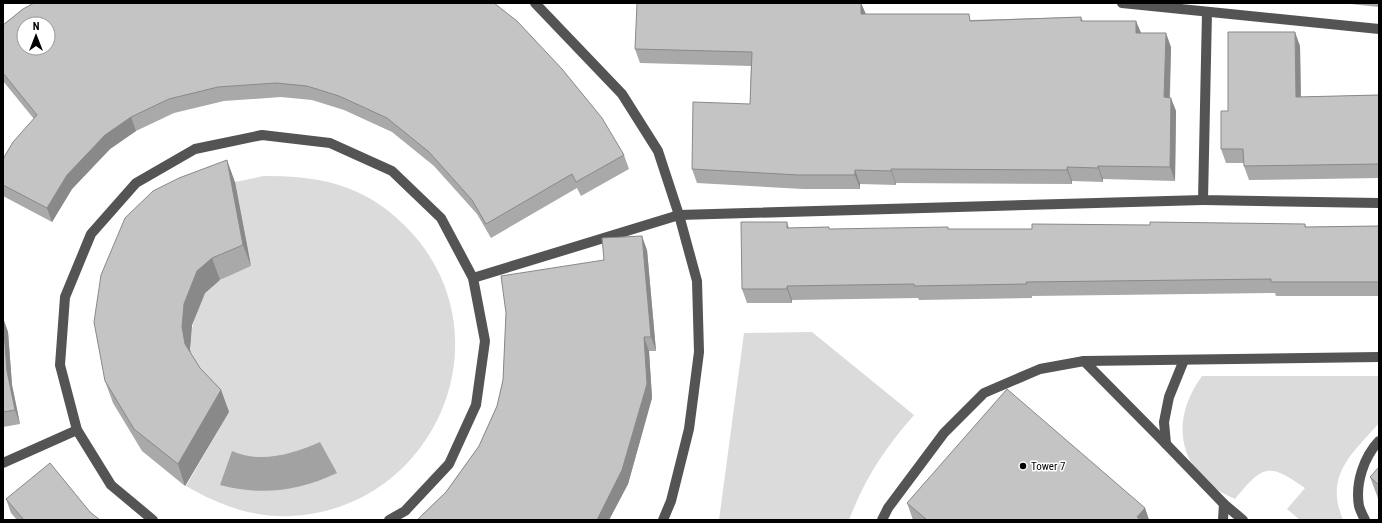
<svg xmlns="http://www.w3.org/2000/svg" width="1382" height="523" font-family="'Roboto Condensed',sans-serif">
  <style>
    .green { fill: #dbdbdb }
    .water { fill: #a2a2a2 }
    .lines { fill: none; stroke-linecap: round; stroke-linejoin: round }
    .minor { stroke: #545454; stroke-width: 10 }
    .wall { fill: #a9a9a9 }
    .shaded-wall { fill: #898989 }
    .building { fill: #c4c4c4; stroke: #898989; fill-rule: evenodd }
    .poi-dot { fill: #000; stroke: #fff; stroke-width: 1.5 }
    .labels { text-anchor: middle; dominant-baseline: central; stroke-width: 3; stroke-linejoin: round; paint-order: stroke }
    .poi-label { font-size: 11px; fill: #000; stroke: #fff; text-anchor: start }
  </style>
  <rect width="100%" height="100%" fill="#fff"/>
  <g class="green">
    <path d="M 264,176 C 323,175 370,187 411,232 C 508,338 435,508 292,516 C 253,518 219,505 186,486 L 229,412 C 221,401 198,377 193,366 C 186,350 194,305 206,292 C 217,279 235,273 251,266 L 235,182 Z"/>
    <path d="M 812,332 L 914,415 C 885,448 865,478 849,520 L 719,520 L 744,333 Z"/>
    <path d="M 1202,376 L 1379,376 L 1379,423 C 1352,454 1324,475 1343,520 L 1300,520 L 1287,509 L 1305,488 C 1268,462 1263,465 1235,499 C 1180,475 1167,424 1202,376 Z"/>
  </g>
  <path class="water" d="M 320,442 L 337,473 C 299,491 261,496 220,485 L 232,451 C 260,464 293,454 320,442 Z"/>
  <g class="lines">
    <g class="minor">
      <polyline points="535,3 622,94 658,151 679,215 697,281 699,352 689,429 671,501 663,520"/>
      <polyline points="1122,3 1379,29"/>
      <polyline points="1207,12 1203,200 1379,203"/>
      <polyline points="473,278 679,215 1203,200"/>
      <polyline points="1184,360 1169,397 1164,422 1166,444 1224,504 1243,520"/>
      <polyline points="1084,361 1166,444"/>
      <polyline points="3,463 77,430"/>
      <polyline points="153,520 111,485 77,430 60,365 65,297 91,234 136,183 195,149 262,135 330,143 392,171 441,218 473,278 485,341 476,405 449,464 405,511 389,520"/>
      <polyline points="882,520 888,508 944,433 984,393 1040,369 1084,361 1379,357"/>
      <polyline points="1223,520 1224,504"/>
      <path d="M 1365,520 C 1363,516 1360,510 1359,506 C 1355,483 1364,457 1379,441"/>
    </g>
  </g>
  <g class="wall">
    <polygon points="861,3 866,14 971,20 1081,17 1083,21 1141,33 1171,47 1170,98 1176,111 1175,181 1103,179 1103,182 1072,181 1072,184 896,183 896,185 860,184 860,189 803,189 697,183 692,169 750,104 751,66 640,63 635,49"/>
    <polygon points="1341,3 1379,3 1379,7"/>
    <polygon points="23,9 624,155 629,169 581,196 577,188 491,238 477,214 434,166 392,132 344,110 312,100 281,97 224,101 174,113 136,131 110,149 72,189 52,222 3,196 3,159 34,119 3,81 3,25"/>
    <polygon points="1300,46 1301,97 1379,95 1379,178 1249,180 1244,166 1244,163 1226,163 1221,149 1228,111"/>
    <polygon points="235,182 251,266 220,280 205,293 192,325 190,349 191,354 200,368 221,390 229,412 185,486 142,451 113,403 105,381"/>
    <polygon points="787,222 789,228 829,227 829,229 1032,229 1150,225 1305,224 1306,227 1379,226 1379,296 1276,296 1275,293 1032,296 1032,298 919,300 918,298 792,300 792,303 747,303 742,289"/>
    <polygon points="647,250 656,351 649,351 652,398 628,484 609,520 417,520 446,492 479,446 497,406 503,380 506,313 604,260"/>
    <polygon points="3,318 8,332 12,385 20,424 3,427"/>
    <polygon points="1379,467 1379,501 1370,477"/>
    <polygon points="6,499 90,512 100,520 17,520 11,513"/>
    <polygon points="907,503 1145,508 1149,520 913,520"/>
  </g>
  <g class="shaded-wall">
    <polygon points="861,3 866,15 861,14"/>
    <polygon points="1136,21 1142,35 1136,33"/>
    <polygon points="1295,32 1300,46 1301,111 1296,97"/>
    <polygon points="1166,33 1171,47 1169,111 1164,97"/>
    <polygon points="1171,98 1176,111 1175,181 1170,167"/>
    <polygon points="131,117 136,131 110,149 72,189 52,222 47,208 67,175 105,135"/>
    <polygon points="227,160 235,182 251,266 243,245"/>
    <polygon points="1098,166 1103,179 1103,182 1098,168"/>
    <polygon points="1067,167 1072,181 1072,184 1067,170"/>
    <polygon points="891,169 896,183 896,185 891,171"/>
    <polygon points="855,170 860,184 860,189 855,175"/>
    <polygon points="642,236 647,250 656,351 651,337"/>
    <polygon points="212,258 220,280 205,293 192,325 190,349 193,366 185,344 182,327 184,304 197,271"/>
    <polygon points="787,286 792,300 792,303 787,289"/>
    <polygon points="3,318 8,332 12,385 20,424 15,410 7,371"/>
    <polygon points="644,337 649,351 652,398 628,484 609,520 597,520"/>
    <polygon points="221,390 229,412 185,486 178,464"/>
    <polygon points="1145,508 1149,520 1139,520 1137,517"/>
  </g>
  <g class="building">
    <path d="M 34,3 L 494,3 L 517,21 L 562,69 L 602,118 L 624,155 L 576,182 L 572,174 L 486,224 L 472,200 L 429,152 L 387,118 L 339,96 L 307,86 L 276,83 L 218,87 L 169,99 L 131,117 L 105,135 L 67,175 L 47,208 L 3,185 L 3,159 L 13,142 L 37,115 L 3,73 L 3,25 L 23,9 ZM 24,24 L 48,24 L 48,48 L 24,48 Z"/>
    <polygon points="637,3 861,3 861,14 969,14 970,21 1081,17 1081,21 1136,21 1136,33 1166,33 1164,97 1171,98 1170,167 1098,166 1098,168 1067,167 1067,170 891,169 891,171 855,170 855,175 798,175 692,169 693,102 750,104 752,52 635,49"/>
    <polygon points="1228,32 1295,32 1296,97 1379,95 1379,164 1244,166 1243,149 1221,149 1221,111 1228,111"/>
    <polygon points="227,160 243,245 212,258 197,271 184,304 182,327 185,344 200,368 221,390 178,464 134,429 105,381 94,322 101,275 125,218 153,191 179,178"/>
    <polygon points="741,222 787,222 787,228 829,227 829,229 948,227 948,229 1032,229 1032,224 1150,225 1150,222 1305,224 1305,227 1379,226 1379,282 1271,282 1271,279 1026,282 1027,284 914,286 914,284 787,286 787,289 742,289"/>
    <polygon points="642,236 651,337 644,337 647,384 622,470 597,520 417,520 446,492 479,446 497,406 503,380 506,313 501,276 604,260 602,238"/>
    <polygon points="3,318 7,371 15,410 3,412"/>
    <polygon points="1007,389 1145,508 1137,517 1141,520 927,520 907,503"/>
    <polygon points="50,463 90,512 100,520 24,520 6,499"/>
    <polygon points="1379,467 1379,485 1370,477"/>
  </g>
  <circle class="poi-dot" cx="1023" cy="466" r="4"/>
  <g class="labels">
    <g class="poi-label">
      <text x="1031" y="466">Tower 7</text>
    </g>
  </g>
  <rect width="1382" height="523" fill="none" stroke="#000000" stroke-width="8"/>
  <g transform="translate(36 36)"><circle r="19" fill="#ffffff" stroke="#999999"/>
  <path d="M0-3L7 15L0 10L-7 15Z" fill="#000000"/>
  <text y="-6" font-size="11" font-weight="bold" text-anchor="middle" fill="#000000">N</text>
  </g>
</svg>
